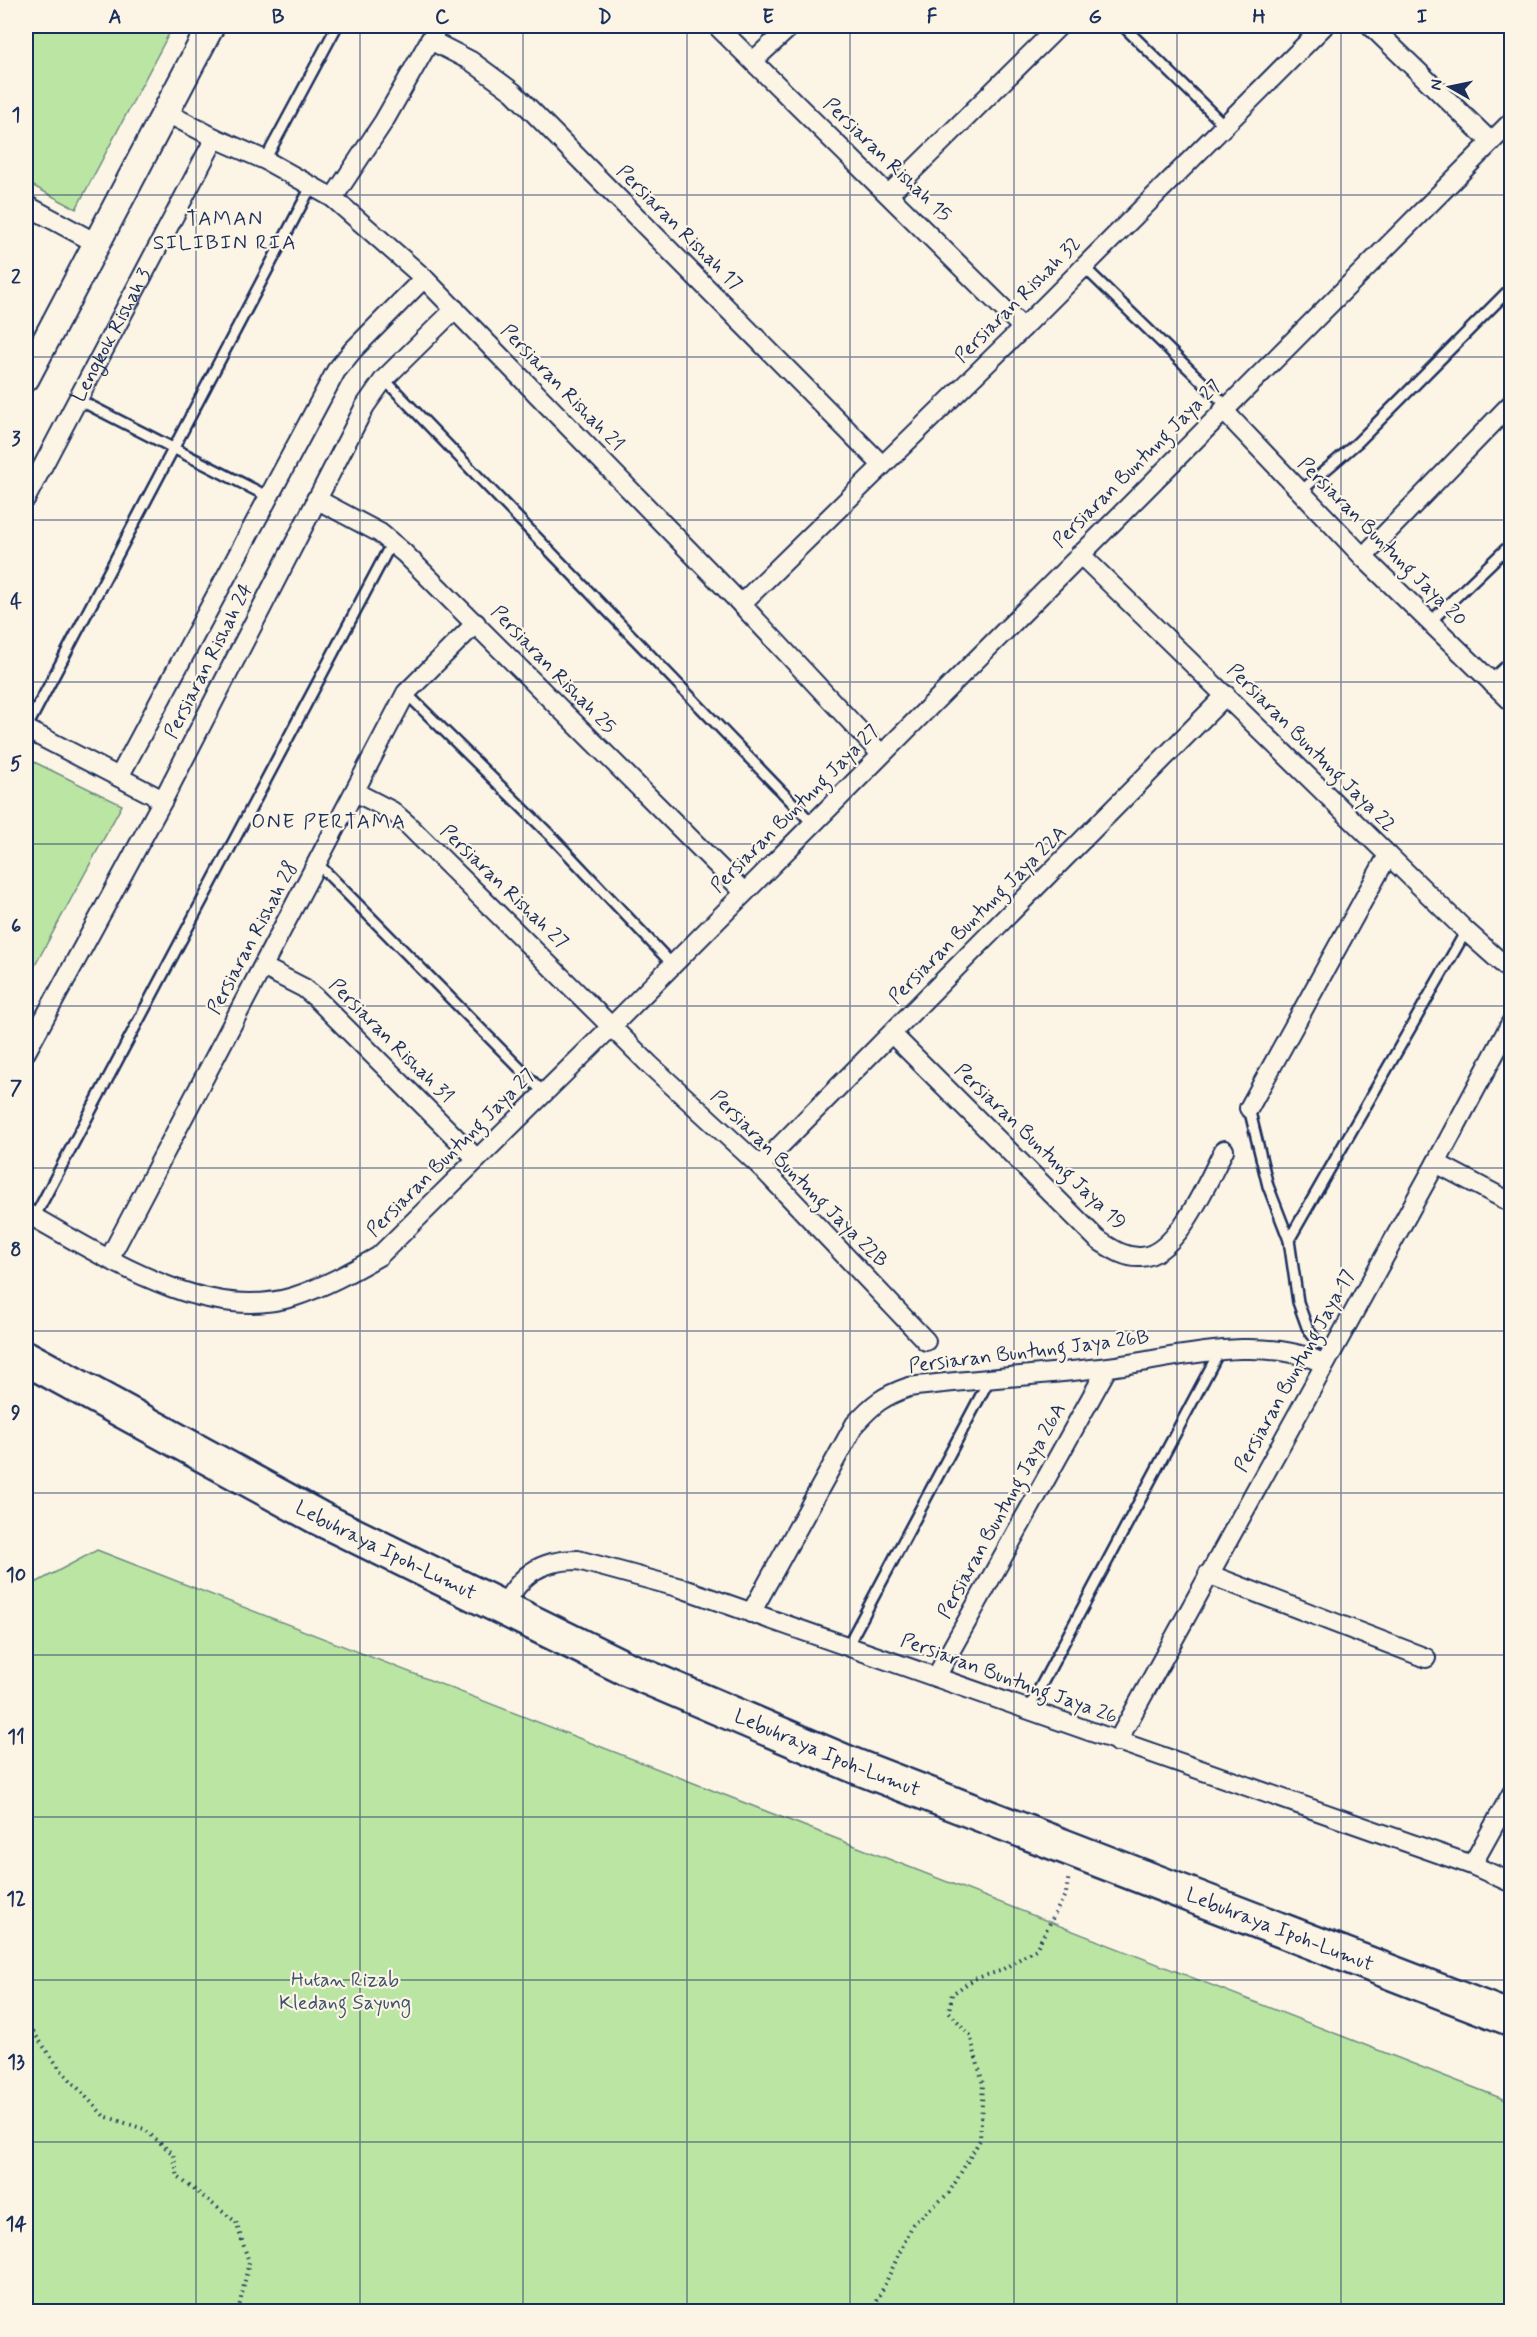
<svg xmlns="http://www.w3.org/2000/svg" width="1537" height="2337" font-family="Mynerve,sans-serif">
  <style>
    .green { fill: #bbe5a2; stroke: #6b8a80; stroke-width: 1.5 }
    .lines { fill: none; stroke-linecap: round; stroke-linejoin: round }
    .lane-casing { stroke: #1b2f5e; stroke-width: 14 }
    .street-casing { stroke: #1b2f5e; stroke-width: 22 }
    .secondary-casing { stroke: #1b2f5e; stroke-width: 30 }
    .highway-casing { stroke: #1b2f5e; stroke-width: 38 }
    .path { stroke: #1b2f5e; stroke-width: 4; stroke-dasharray: 1.5 4.5; stroke-linecap: butt }
    .lane { stroke: #fcf5e5; stroke-width: 9 }
    .street { stroke: #fcf5e5; stroke-width: 18 }
    .secondary { stroke: #fcf5e5; stroke-width: 26 }
    .highway { stroke: #fcf5e5; stroke-width: 33 }
    .grid { fill: none; stroke: #1b2f5e; stroke-width: 1.5; stroke-opacity: 0.55 }
    .labels { text-anchor: middle; dominant-baseline: central; stroke-width: 4.5; stroke-linejoin: round; paint-order: stroke }
    .street-label { font-size: 20px; fill: #1b2f5e; stroke: #fcf5e5 }
    .park-label { font-size: 20px; fill: #3b536c; stroke: #fcf5e5 }
    .neighbourhood-label { font-size: 21px; letter-spacing: 1.5px; fill: #1b2f5e; stroke: #fcf5e5 }
    .neatline { fill: none; stroke: #1b2f5e; stroke-width: 2 }
    .grid-label { font-size: 20px; text-anchor: middle; font-weight: bold; fill: #1b2f5e }
  </style>
  <rect width="100%" height="100%" fill="#fcf5e5"/>
  <filter id="ink" filterUnits="userSpaceOnUse"><feTurbulence type="fractalNoise" baseFrequency=".0167" numOctaves="2"/><feDisplacementMap in="SourceGraphic" scale="12" xChannelSelector="R" yChannelSelector="G"/><feConvolveMatrix kernelMatrix="1 2 1 2 8 2 1 2 1" color-interpolation-filters="sRGB"/></filter>
  <g filter="url(#ink)">
    <g class="green">
      <polygon points="26,26 173,26 76,209 26,182"/>
      <polygon points="26,758 122,805 26,982"/>
      <polygon points="97,1550 1511,2102 1511,2311 26,2311 26,1588"/>
    </g>
    <g class="lines">
      <defs>
        <g id="lane">
          <polyline points="1123,26 1223,124"/>
          <polyline points="265,160 337,26"/>
          <polyline points="1084,267 1227,406"/>
          <polyline points="384,379 812,823"/>
          <polyline points="77,399 269,497"/>
          <polyline points="1300,492 1358,442 1512,287"/>
          <polyline points="1430,622 1512,543"/>
          <polyline points="406,693 550,835 672,964"/>
          <polyline points="26,729 312,185"/>
          <polyline points="317,863 544,1093"/>
          <polyline points="1249,1108 1268,1186 1289,1240 1298,1302 1307,1327 1316,1341 1332,1349"/>
          <polyline points="34,1218 392,542"/>
          <polyline points="1289,1240 1466,931"/>
          <polyline points="848,1645 989,1380"/>
          <polyline points="1028,1710 1220,1350"/>
        </g>
        <g id="street">
          <polyline points="717,26 1023,328"/>
          <polyline points="1371,26 1491,142"/>
          <polyline points="430,40 471,61 513,92 882,465"/>
          <polyline points="753,61 791,26"/>
          <polyline points="165,112 215,138 265,160 333,198 424,278 741,604 881,754"/>
          <polyline points="889,194 1059,26"/>
          <polyline points="333,198 384,121 438,26"/>
          <polyline points="26,205 96,243"/>
          <polyline points="1223,410 1363,557 1512,702"/>
          <path id="s1" d="M 26,498 L 215,138"/>
          <polyline points="316,499 380,533 404,553 744,892"/>
          <polyline points="1080,554 1466,931 1512,972"/>
          <polyline points="1363,557 1512,403"/>
          <polyline points="741,604 1023,328 1324,26"/>
          <polyline points="1493,684 1512,666"/>
          <polyline points="26,729 163,800"/>
          <polyline points="119,777 336,371 353,350 424,278"/>
          <polyline points="355,792 392,811 407,824 650,1065 760,1166 926,1341"/>
          <polyline points="263,967 304,988 315,997 477,1159"/>
          <path d="M 892,1034 L 1098,1240 C 1111,1248 1124,1258 1141,1257 C 1178,1255 1208,1180 1224,1150"/>
          <polyline points="26,1052 163,800 365,406 384,379 455,309"/>
          <polyline points="1249,1108 1388,855"/>
          <polyline points="1436,1163 1512,1203"/>
          <polyline points="760,1166 1226,695"/>
          <path d="M 26,1213 C 101,1254 203,1324 293,1297 C 324,1287 351,1272 379,1256 L 613,1025 L 1512,121"/>
          <polyline points="109,1259 406,693 476,623"/>
          <polyline points="1208,1574 1426,1658"/>
          <path d="M 503,1608 C 520,1575 539,1560 578,1560 L 681,1588 L 1472,1865 L 1512,1883"/>
          <path d="M 751,1613 L 855,1424 C 873,1404 883,1396 909,1387 C 975,1379 1042,1375 1109,1367 C 1176,1358 1261,1333 1325,1364"/>
          <polyline points="936,1677 1108,1367"/>
          <polyline points="1117,1742 1436,1163 1512,1021"/>
          <polyline points="1472,1865 1512,1793"/>
        </g>
        <polyline id="secondary" points="26,378 211,26"/>
        <g id="highway">
          <path id="s2" d="M 26,1358 L 319,1518 L 625,1668 L 855,1766 L 1512,2019"/>
        </g>
      </defs>
      <use href="#lane" class="lane-casing"/>
      <use href="#street" class="street-casing"/>
      <use href="#secondary" class="secondary-casing"/>
      <use href="#highway" class="highway-casing"/>
      <g class="path">
        <polyline points="26,2022 60,2069 104,2116 144,2129 173,2154 178,2177 236,2222 249,2262 238,2312"/>
        <polyline points="872,2312 913,2224 949,2193 980,2140 983,2084 970,2035 949,2012 952,1994 974,1979 1000,1971 1036,1949 1066,1893 1069,1875"/>
      </g>
      <use href="#lane" class="lane"/>
      <use href="#street" class="street"/>
      <use href="#secondary" class="secondary"/>
      <use href="#highway" class="highway"/>
    </g>
  </g>
  <path class="grid" d="M 196,26 L 196,2312M 360,26 L 360,2312M 523,26 L 523,2312M 687,26 L 687,2312M 850,26 L 850,2312M 1014,26 L 1014,2312M 1177,26 L 1177,2312M 1341,26 L 1341,2312M 26,195 L 1512,195M 26,357 L 1512,357M 26,520 L 1512,520M 26,682 L 1512,682M 26,844 L 1512,844M 26,1006 L 1512,1006M 26,1168 L 1512,1168M 26,1331 L 1512,1331M 26,1493 L 1512,1493M 26,1655 L 1512,1655M 26,1817 L 1512,1817M 26,1980 L 1512,1980M 26,2142 L 1512,2142"/>
  <g class="labels">
    <g class="street-label">
      <text transform="translate(887 160) rotate(44)">Persiaran Rishah 15</text>
      <text transform="translate(679 228) rotate(45)">Persiaran Rishah 17</text>
      <text transform="translate(1018 300) rotate(-45)">Persiaran Rishah 32</text>
      <text stroke="none"><textPath href="#s1" startOffset="184">Lengkok Rishah 3</textPath></text>
      <text transform="translate(562 388) rotate(46)">Persiaran Rishah 21</text>
      <text transform="translate(1137 464) rotate(-45)">Persiaran Buntung Jaya 27</text>
      <text transform="translate(1382 542) rotate(45)">Persiaran Buntung Jaya 20</text>
      <text transform="translate(209 661) rotate(-63)">Persiaran Rishah 24</text>
      <text transform="translate(553 670) rotate(46)">Persiaran Rishah 25</text>
      <text transform="translate(1311 748) rotate(45)">Persiaran Buntung Jaya 22</text>
      <text transform="translate(795 809) rotate(-45)">Persiaran Buntung Jaya 27</text>
      <text transform="translate(504 887) rotate(44)">Persiaran Rishah 27</text>
      <text transform="translate(978 915) rotate(-45)">Persiaran Buntung Jaya 22A</text>
      <text transform="translate(253 938) rotate(-62)">Persiaran Rishah 28</text>
      <text transform="translate(391 1041) rotate(45)">Persiaran Rishah 31</text>
      <text transform="translate(1040 1147) rotate(44)">Persiaran Buntung Jaya 19</text>
      <text transform="translate(451 1153) rotate(-45)">Persiaran Buntung Jaya 27</text>
      <text transform="translate(799 1179) rotate(45)">Persiaran Buntung Jaya 22B</text>
      <text transform="translate(1029 1352) rotate(-7)">Persiaran Buntung Jaya 26B</text>
      <text transform="translate(1295 1371) rotate(-61)">Persiaran Buntung Jaya 17</text>
      <text transform="translate(1002 1511) rotate(-61)">Persiaran Buntung Jaya 26A</text>
      <text stroke="none"><textPath href="#s2" startOffset="408">Lebuhraya Ipoh-Lumut</textPath></text>
      <text transform="translate(1009 1679) rotate(20)">Persiaran Buntung Jaya 26</text>
      <text stroke="none"><textPath href="#s2" startOffset="894">Lebuhraya Ipoh-Lumut</textPath></text>
      <text stroke="none"><textPath href="#s2" startOffset="1380">Lebuhraya Ipoh-Lumut</textPath></text>
    </g>
    <g class="park-label">
      <text x="345" y="1980">Hutan Rizab<tspan x="345" dy="23">Kledang Sayung</tspan></text>
    </g>
    <g class="neighbourhood-label">
      <text x="225" y="219">TAMAN<tspan x="225" dy="24">SILIBIN RIA</tspan></text>
      <text x="329" y="822">ONE PERTAMA</text>
    </g>
  </g>
  <rect width="1537" height="2337" fill="none" stroke="#fcf5e5" stroke-width="66"/>
  <g transform="translate(1450 87) rotate(279)" stroke="#fcf5e5" stroke-width="4.5" paint-order="stroke">
  <path d="M0-4.5L10 22L0 15L-10 22Z" fill="#1b2f5e"/>
  <text y="-9" font-size="16" font-weight="bold" text-anchor="middle" fill="#1b2f5e">N</text>
  </g>
  <rect x="33" y="33" width="1471" height="2271" class="neatline"/>
  <g class="grid-label">
    <text x="115" y="23">A</text>
    <text x="278" y="23">B</text>
    <text x="442" y="23">C</text>
    <text x="605" y="23">D</text>
    <text x="768" y="23">E</text>
    <text x="932" y="23">F</text>
    <text x="1095" y="23">G</text>
    <text x="1259" y="23">H</text>
    <text x="1422" y="23">I</text>
    <text x="16" y="121">1</text>
    <text x="16" y="283">2</text>
    <text x="16" y="445">3</text>
    <text x="16" y="608">4</text>
    <text x="16" y="770">5</text>
    <text x="16" y="932">6</text>
    <text x="16" y="1094">7</text>
    <text x="16" y="1256">8</text>
    <text x="16" y="1419">9</text>
    <text x="16" y="1581">10</text>
    <text x="16" y="1743">11</text>
    <text x="16" y="1905">12</text>
    <text x="16" y="2068">13</text>
    <text x="16" y="2230">14</text>
  </g>
</svg>
